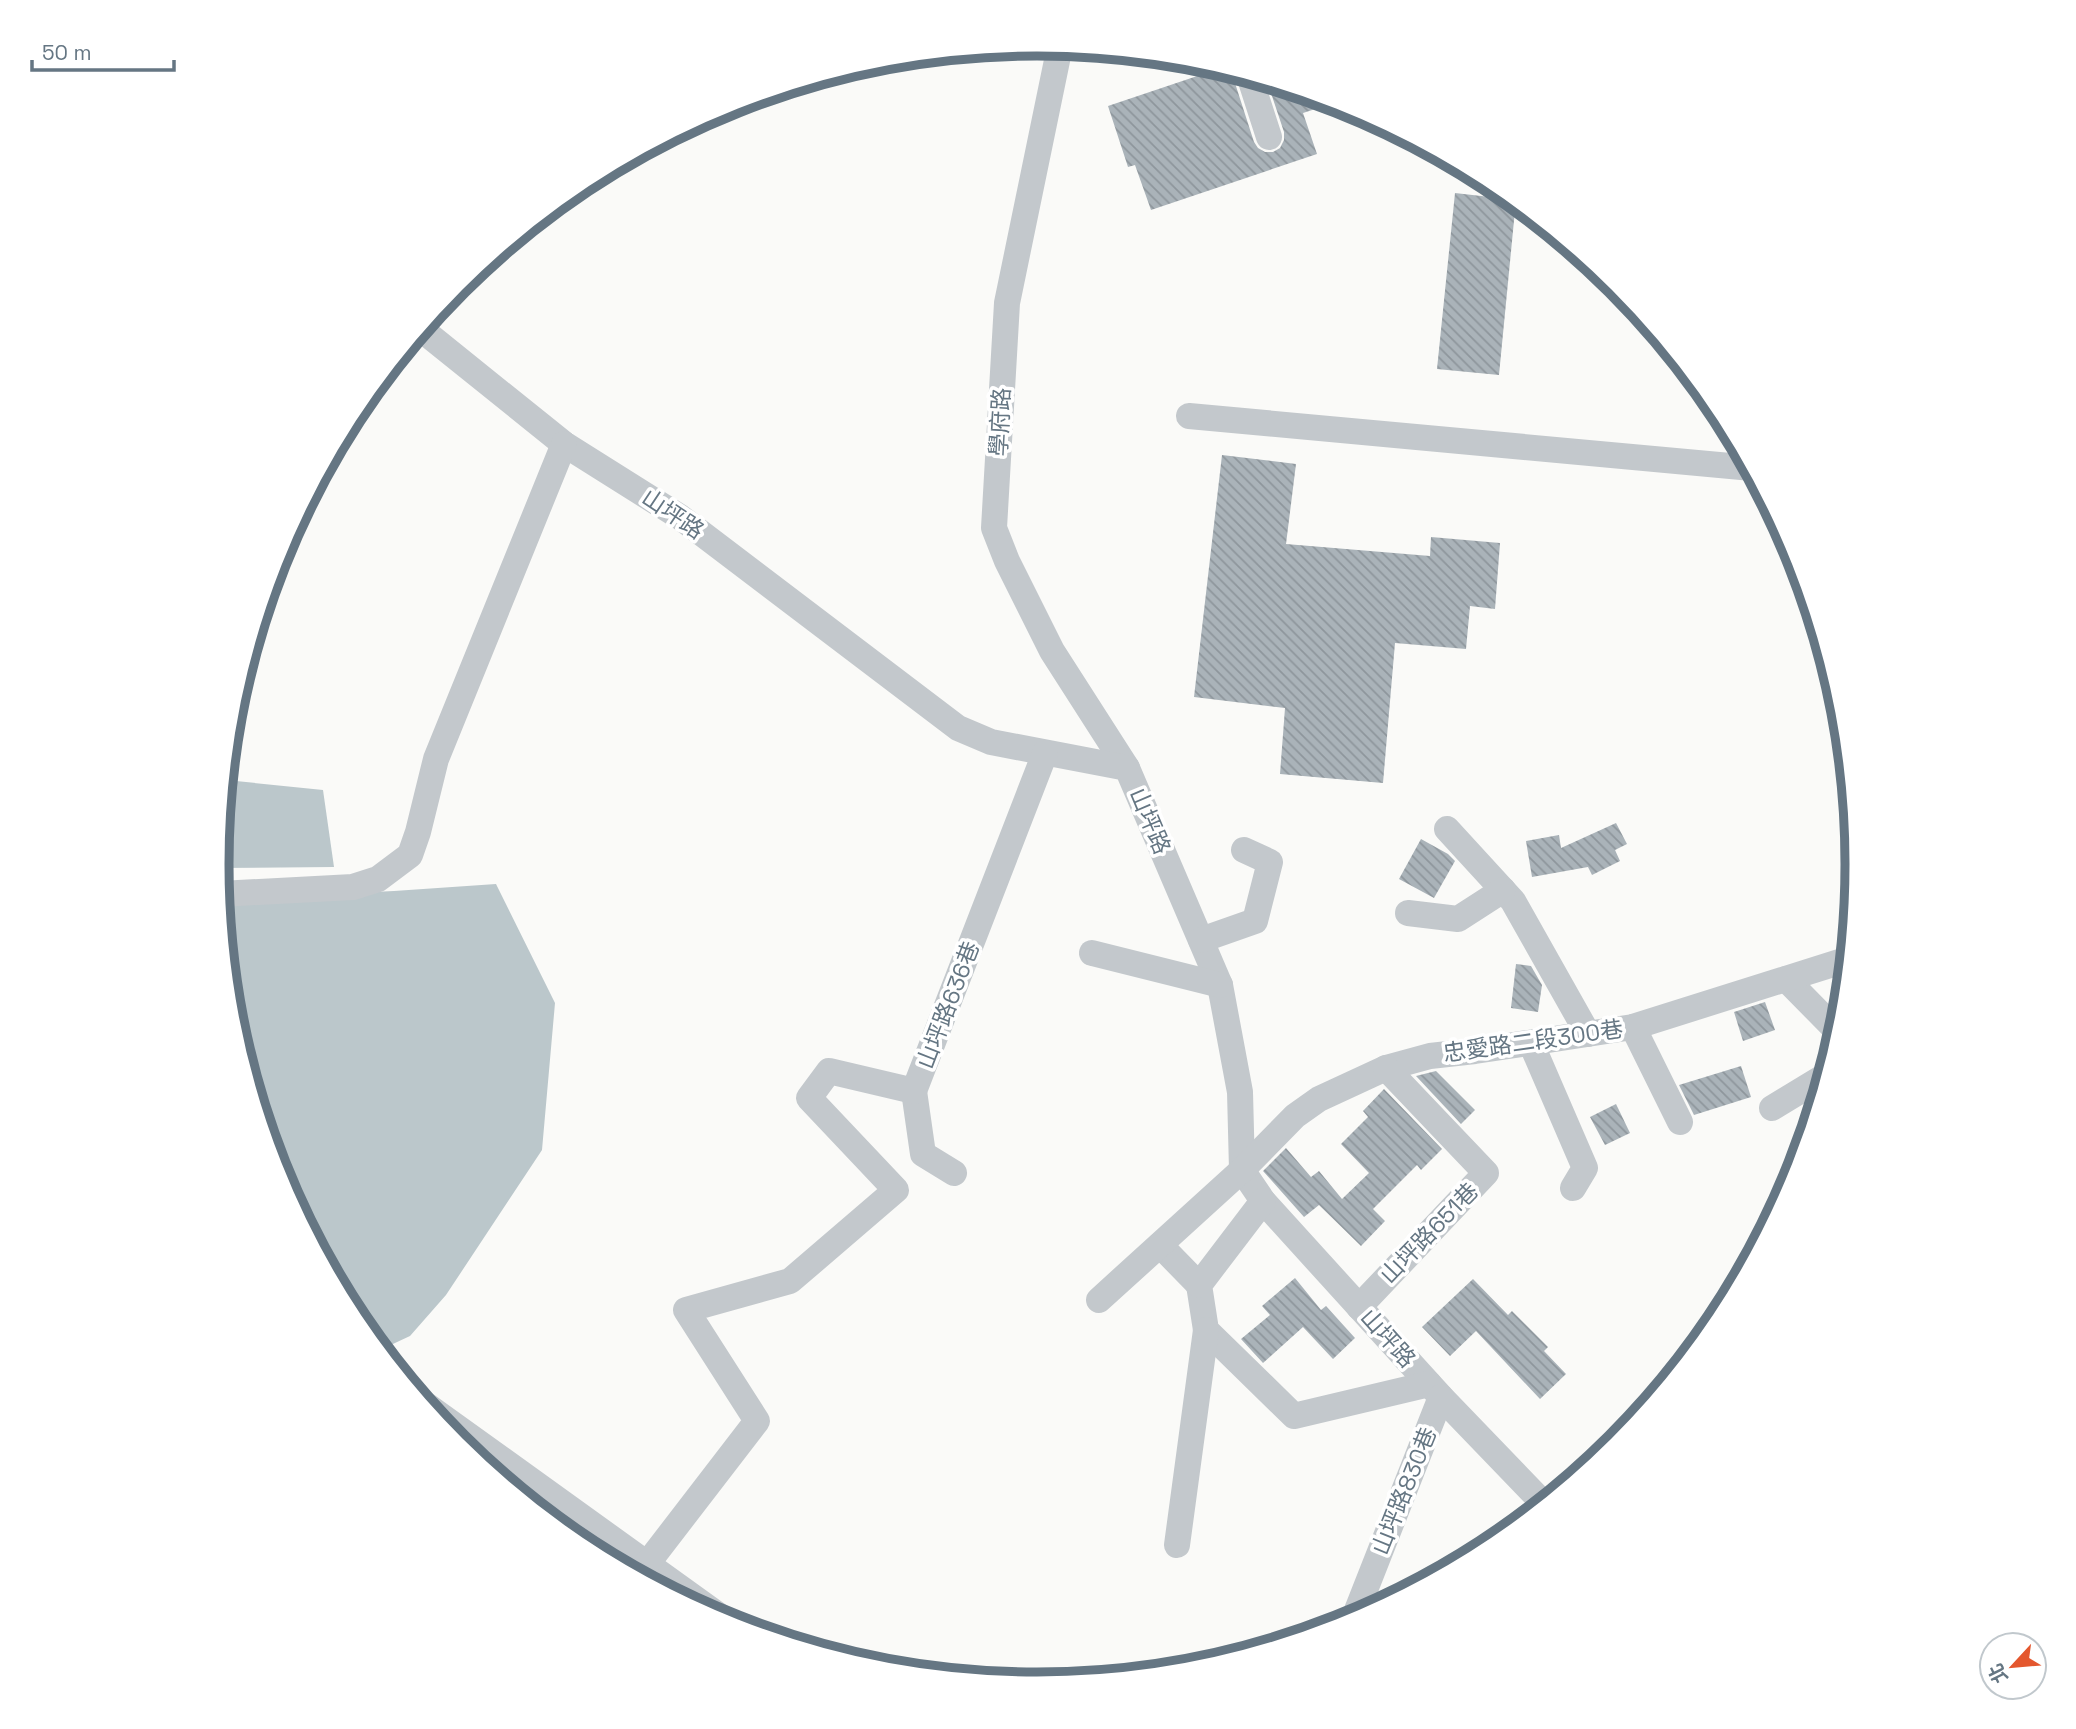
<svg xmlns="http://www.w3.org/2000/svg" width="2076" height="1729" font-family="'Space Grotesk','Noto Sans TC',sans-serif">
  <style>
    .water { fill: #bbc7cb }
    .building { fill: url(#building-back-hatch) }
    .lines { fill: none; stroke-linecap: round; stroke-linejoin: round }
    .minor { stroke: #c3c8cc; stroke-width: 26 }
    .labels { text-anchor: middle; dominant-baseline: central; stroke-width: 7; stroke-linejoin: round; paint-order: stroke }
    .street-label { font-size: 23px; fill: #657683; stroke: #fff }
    .rim { fill: none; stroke: #657683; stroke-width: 9 }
  </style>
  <defs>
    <pattern id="building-back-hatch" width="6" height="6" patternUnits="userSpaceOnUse" patternTransform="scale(1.75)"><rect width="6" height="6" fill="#aab3b9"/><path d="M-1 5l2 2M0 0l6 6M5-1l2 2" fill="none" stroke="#8e969c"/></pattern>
  </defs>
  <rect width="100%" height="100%" fill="#fafaf8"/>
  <g class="water">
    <polygon points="226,780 323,790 334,867 218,868"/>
    <polygon points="496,884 555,1003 542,1150 446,1295 410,1336 380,1350 355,1320 280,1178 233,1024 221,899 394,891"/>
  </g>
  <g class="building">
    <polygon points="1224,67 1234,70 1234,80 1254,142 1258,148 1265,152 1273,152 1280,148 1284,140 1284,132 1267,81 1337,102 1303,113 1317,154 1151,210 1135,165 1128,167 1108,106"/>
    <polygon points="1455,193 1516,200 1499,375 1437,369"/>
    <polygon points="1222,455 1296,464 1286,544 1430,556 1431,537 1500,543 1495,609 1470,606 1466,649 1395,643 1383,783 1280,774 1285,708 1194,697"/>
    <polygon points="1616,823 1627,844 1615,850 1620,861 1592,875 1588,867 1532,877 1526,841 1559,835 1561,848"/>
    <polygon points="1421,839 1448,854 1455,861 1434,898 1399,879"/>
    <polygon points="1516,964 1531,966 1542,985 1538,1012 1511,1008"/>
    <polygon points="1765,1002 1775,1030 1743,1041 1734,1012"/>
    <polygon points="1741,1066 1751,1097 1694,1115 1679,1085"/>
    <polygon points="1436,1071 1475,1110 1461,1124 1416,1076"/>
    <polygon points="1384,1089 1442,1149 1421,1170 1417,1165 1373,1209 1385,1221 1361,1246 1319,1205 1304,1217 1263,1171 1286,1148 1311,1177 1319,1171 1342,1199 1369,1173 1341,1144 1368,1117 1363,1111"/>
    <polygon points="1616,1104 1630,1133 1605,1145 1590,1117"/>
    <polygon points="1295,1278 1321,1310 1326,1306 1355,1338 1333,1359 1303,1327 1263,1363 1241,1339 1270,1315 1262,1306"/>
    <polygon points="1473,1279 1508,1315 1512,1311 1548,1347 1544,1351 1566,1374 1540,1399 1476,1331 1450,1356 1422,1327"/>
  </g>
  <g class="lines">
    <g class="minor">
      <polyline points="1060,46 1007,303 994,528 1007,561 1052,651 1127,768"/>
      <polyline points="1249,75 1269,137"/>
      <polyline points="421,329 564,444 680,517 958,728 991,742 1127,768 1220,985 1240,1092 1242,1170 1263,1201 1441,1397 1545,1505"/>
      <polyline points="1189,416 1752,468"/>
      <polyline points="1447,829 1513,901 1588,1034"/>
      <polyline points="220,894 353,887 378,879 410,855 418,832 436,759 564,444"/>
      <polyline points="1408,913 1458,919 1503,890"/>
      <polyline points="1201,940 1255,921 1270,862 1244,850"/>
      <polyline points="1092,953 1220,985"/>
      <polyline points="1786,979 1840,1034"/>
      <polyline points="1633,1027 1680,1122"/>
      <polyline points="1531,1043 1585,1168 1573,1188"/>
      <polyline points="914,1091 923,1154 954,1173"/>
      <polyline points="1772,1108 1828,1074"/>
      <polyline points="1263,1201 1199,1285 1206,1330 1294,1416 1429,1384"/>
      <polyline points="1160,1245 1199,1285"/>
      <polyline points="1099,1300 1242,1170 1295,1116 1319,1099 1386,1068 1430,1056 1475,1051 1633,1027 1849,959"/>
      <polyline points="1359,1307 1486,1173 1386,1068"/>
      <polyline points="422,1402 732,1625"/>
      <polyline points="1177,1545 1206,1330"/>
      <polyline points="647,1564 757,1421 686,1310 790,1281 896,1190 809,1098 829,1071 914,1091 1045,753"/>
      <polyline points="1352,1623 1441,1397"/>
    </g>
  </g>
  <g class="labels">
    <g class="street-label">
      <text transform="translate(1000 422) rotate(-87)">學府路</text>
      <text transform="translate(673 514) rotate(34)">山坪路</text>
      <text transform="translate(1150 821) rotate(67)">山坪路</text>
      <text transform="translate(948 1005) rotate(-69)">山坪路636巷</text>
      <text transform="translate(1533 1041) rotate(-8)">忠愛路二段300巷</text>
      <text transform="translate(1429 1233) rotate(-46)">山坪路651巷</text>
      <text transform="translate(1388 1338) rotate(48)">山坪路</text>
      <text transform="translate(1404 1491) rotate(-68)">山坪路830巷</text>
    </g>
  </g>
  <path d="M0 0H2076V1729H0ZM229 864a808 808 0 1 1 1616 0a808 808 0 1 1-1616 0Z" fill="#fff" fill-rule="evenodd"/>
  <path class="rim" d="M229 864a808 808 0 1 1 1616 0a808 808 0 1 1-1616 0Z"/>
  <g transform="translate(2013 1666) rotate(244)"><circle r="33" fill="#ffffff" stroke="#c1c8cd" stroke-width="2"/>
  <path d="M0-5L12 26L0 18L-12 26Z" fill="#e4572e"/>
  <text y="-10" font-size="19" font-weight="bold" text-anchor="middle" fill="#657683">北</text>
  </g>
  <path d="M32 60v10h142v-10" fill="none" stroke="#657683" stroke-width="3.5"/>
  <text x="42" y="60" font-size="21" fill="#657683" stroke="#ffffff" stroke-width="5" paint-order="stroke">50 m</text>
</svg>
